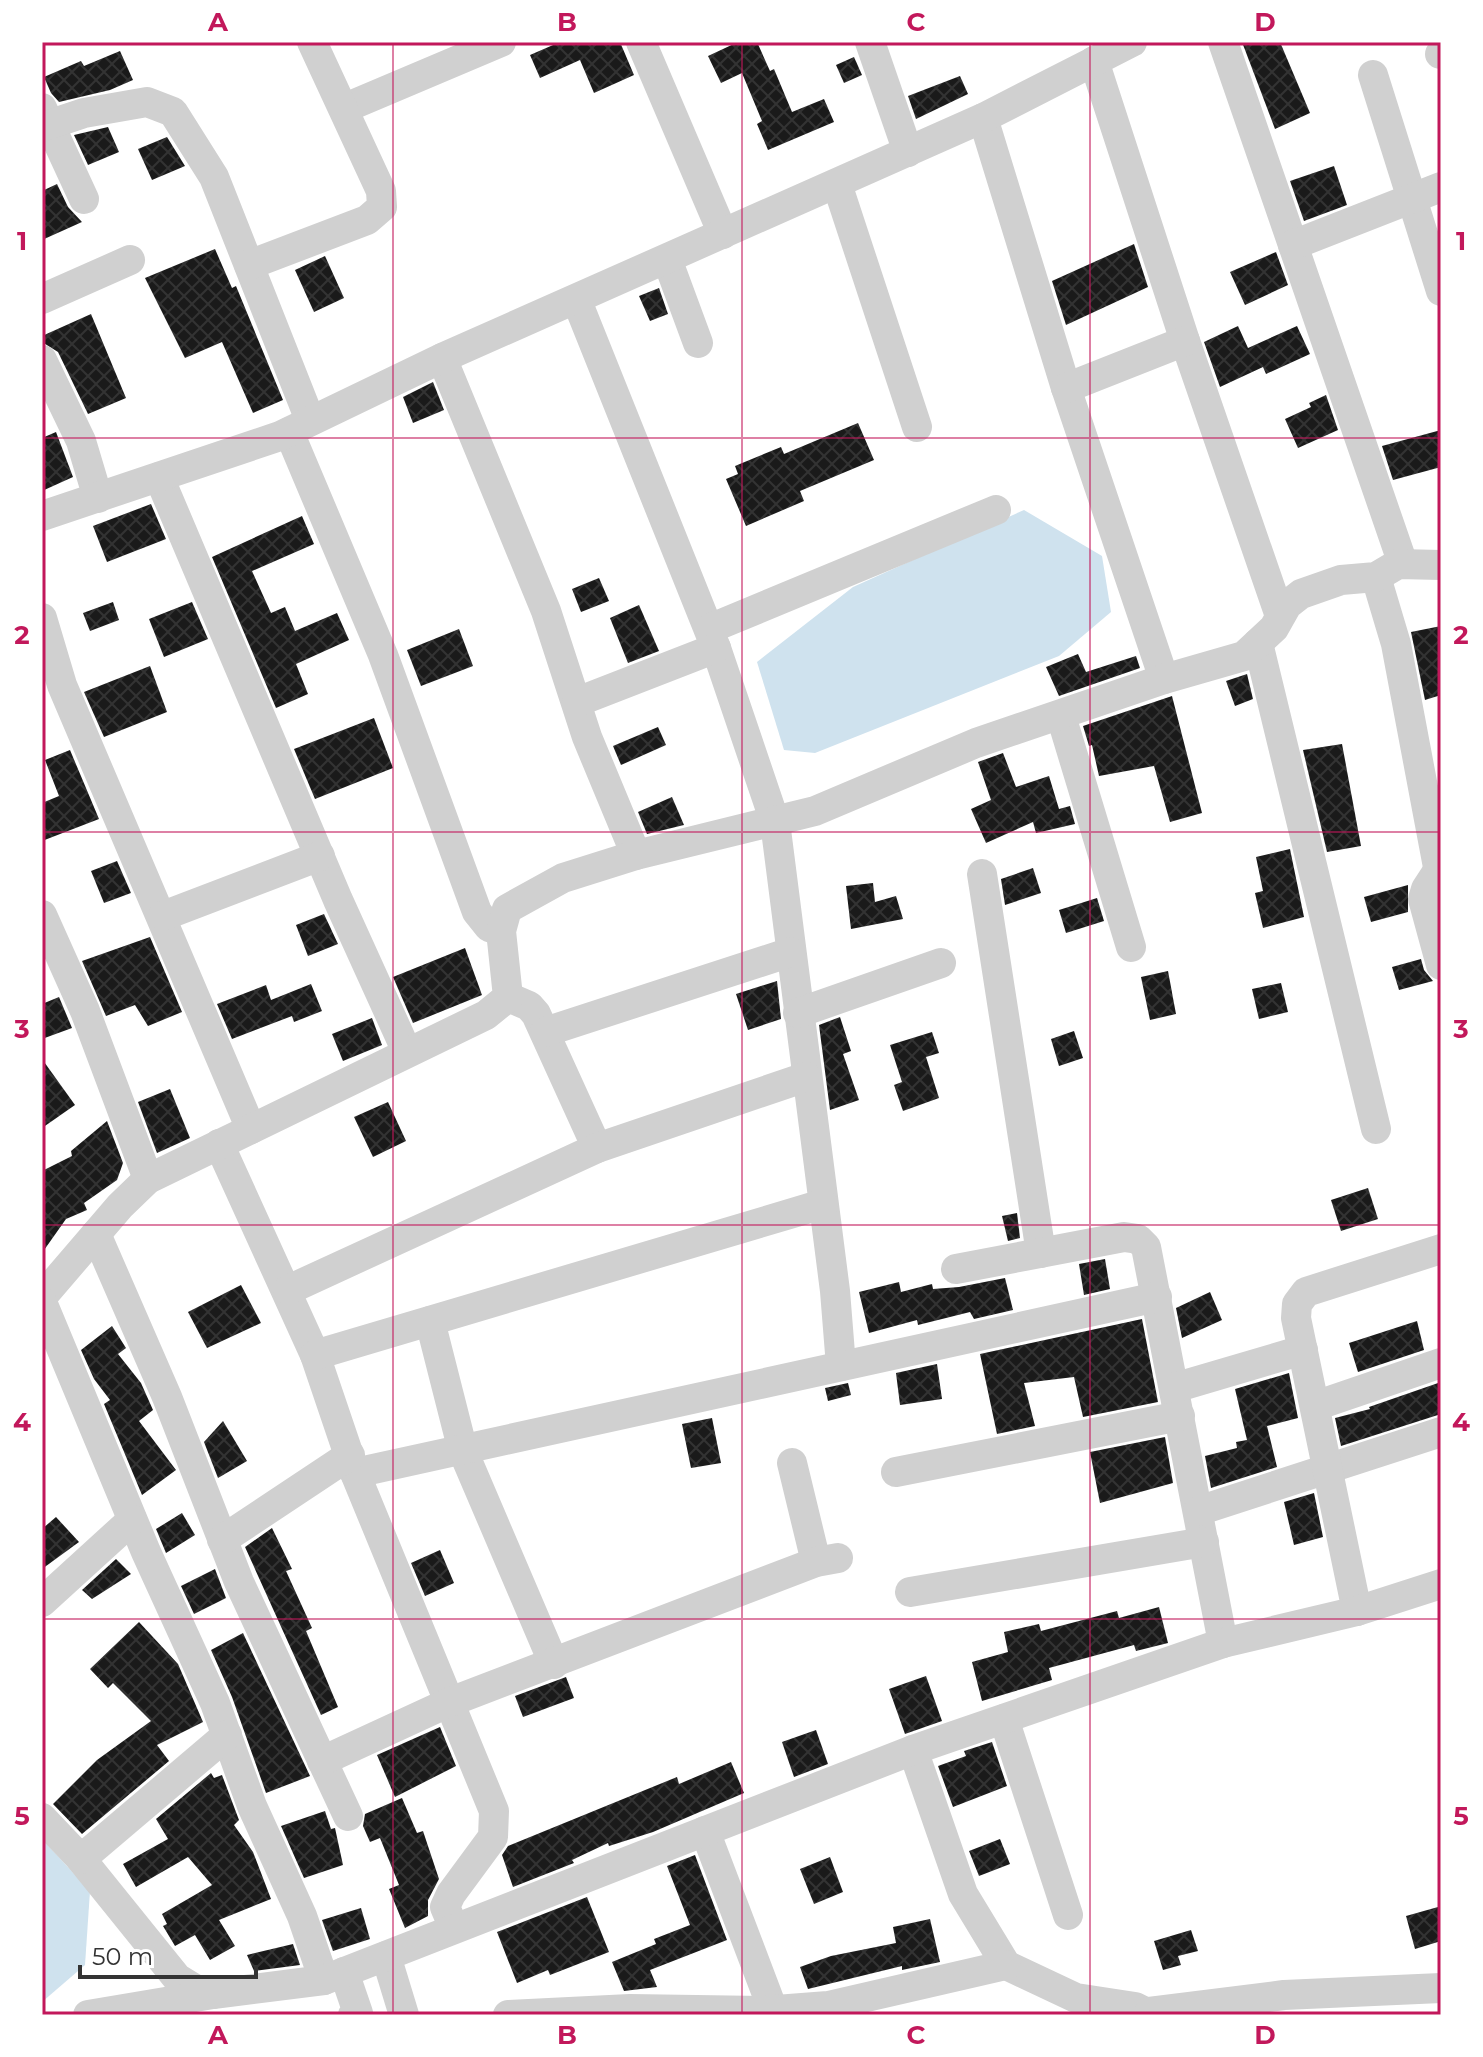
<svg xmlns="http://www.w3.org/2000/svg" width="1483" height="2057" font-family="Montserrat,sans-serif">
  <style>
    .water { fill: #cfe2ee }
    .building { fill: url(#building-cross-hatch) }
    .lines { fill: none; stroke-linecap: round; stroke-linejoin: round }
    .minor { stroke: #d0d0d0; stroke-width: 30 }
    .grid { fill: none; stroke: #c2185b; stroke-width: 2; stroke-opacity: 0.55 }
    .neatline { fill: none; stroke: #c2185b; stroke-width: 3 }
    .grid-label { font-size: 26px; text-anchor: middle; font-weight: bold; fill: #c2185b }
  </style>
  <defs>
    <pattern id="building-cross-hatch" width="8" height="8" patternUnits="userSpaceOnUse" patternTransform="scale(2)"><rect width="8" height="8" fill="#1a1a1a"/><path d="M0 0l8 8M0 8l8-8" fill="none" stroke="#333"/></pattern>
  </defs>
  <rect width="100%" height="100%" fill="#fff"/>
  <g class="water">
    <polygon points="1024,510 1102,556 1111,612 1059,656 815,753 784,750 757,662 853,587"/>
    <polygon points="42,1839 90,1891 85,1965 42,2002"/>
  </g>
  <g class="building">
    <polygon points="560,42 620,42 634,75 594,93 580,60 540,78 530,55"/>
    <polygon points="738,42 757,42 770,71 774,69 792,112 824,99 834,122 768,150 757,124 762,121 742,73 721,83 708,56"/>
    <polygon points="1242,42 1280,42 1310,113 1275,129"/>
    <polygon points="120,51 133,80 110,90 59,102 51,93 44,77 81,61 84,66"/>
    <polygon points="854,57 862,75 844,83 836,65"/>
    <polygon points="960,76 968,94 916,119 908,96"/>
    <polygon points="108,127 119,152 88,165 74,135"/>
    <polygon points="167,137 185,166 152,180 138,149"/>
    <polygon points="1334,166 1347,205 1304,221 1290,181"/>
    <polygon points="57,184 68,207 82,222 42,240 42,191"/>
    <polygon points="1134,244 1148,287 1066,325 1052,281"/>
    <polygon points="215,249 232,288 236,286 283,400 253,413 222,342 185,358 145,278"/>
    <polygon points="1276,252 1288,285 1245,305 1230,272"/>
    <polygon points="325,256 344,298 314,312 295,270"/>
    <polygon points="659,288 668,314 650,321 639,296"/>
    <polygon points="91,314 126,398 88,414 58,352 42,342 42,336"/>
    <polygon points="1238,326 1248,348 1297,326 1310,354 1266,374 1263,367 1220,387 1204,342"/>
    <polygon points="433,382 444,410 413,423 403,397"/>
    <polygon points="1326,395 1338,430 1298,448 1285,419 1311,407 1309,403"/>
    <polygon points="858,423 874,460 800,491 804,501 746,526 726,479 738,474 735,466 781,447 784,454"/>
    <polygon points="1441,430 1441,467 1393,480 1382,446"/>
    <polygon points="56,432 73,477 42,491 42,438"/>
    <polygon points="151,504 166,539 107,562 93,526"/>
    <polygon points="302,516 314,544 252,571 271,613 285,607 295,631 337,613 349,640 296,664 308,694 276,708 212,557"/>
    <polygon points="599,578 609,601 581,612 572,589"/>
    <polygon points="113,602 119,620 90,631 83,613"/>
    <polygon points="192,602 208,639 164,657 149,619"/>
    <polygon points="639,605 659,651 628,663 610,618"/>
    <polygon points="1441,626 1441,695 1425,700 1411,632"/>
    <polygon points="459,629 473,666 421,686 407,650"/>
    <polygon points="1078,654 1086,672 1136,656 1140,668 1059,696 1046,667"/>
    <polygon points="150,666 167,712 104,737 84,692"/>
    <polygon points="1247,674 1253,699 1235,706 1226,681"/>
    <polygon points="1172,696 1202,813 1170,822 1154,766 1099,776 1092,745 1089,746 1083,726"/>
    <polygon points="374,718 393,768 315,799 294,749"/>
    <polygon points="658,727 666,745 621,765 613,746"/>
    <polygon points="1342,744 1361,846 1327,852 1303,750"/>
    <polygon points="70,750 99,819 42,841 42,803 59,796 45,760"/>
    <polygon points="1003,753 1016,787 1049,776 1059,809 1070,806 1075,824 1036,833 1033,822 986,843 971,809 991,800 978,762"/>
    <polygon points="672,797 684,825 647,834 638,812"/>
    <polygon points="1290,849 1304,917 1263,928 1255,893 1263,891 1256,857"/>
    <polygon points="117,861 131,893 104,903 91,871"/>
    <polygon points="1033,868 1041,893 1005,905 1001,879"/>
    <polygon points="873,883 875,902 896,896 903,919 851,929 846,886"/>
    <polygon points="1408,885 1408,912 1371,922 1364,897"/>
    <polygon points="1097,898 1104,921 1066,933 1059,910"/>
    <polygon points="324,914 338,944 308,956 296,925"/>
    <polygon points="150,937 182,1012 148,1026 135,1005 106,1016 82,961"/>
    <polygon points="465,948 482,995 413,1023 393,977"/>
    <polygon points="1421,959 1424,970 1433,981 1399,990 1392,967"/>
    <polygon points="1168,971 1176,1014 1150,1020 1141,977"/>
    <polygon points="777,981 781,1019 748,1030 736,994"/>
    <polygon points="1281,983 1288,1012 1259,1019 1252,989"/>
    <polygon points="311,984 322,1011 294,1022 292,1016 232,1039 217,1004 266,985 271,1000"/>
    <polygon points="59,997 72,1028 42,1039 42,1004"/>
    <polygon points="840,1017 851,1051 843,1054 859,1100 830,1110 819,1025"/>
    <polygon points="372,1018 382,1045 343,1061 332,1034"/>
    <polygon points="1074,1031 1083,1058 1059,1066 1051,1039"/>
    <polygon points="932,1032 939,1053 926,1057 939,1098 903,1111 894,1085 902,1082 890,1045"/>
    <polygon points="42,1059 75,1105 42,1128"/>
    <polygon points="170,1089 190,1138 157,1153 138,1102"/>
    <polygon points="388,1102 406,1141 373,1157 354,1117"/>
    <polygon points="107,1121 123,1163 117,1180 84,1203 87,1210 66,1219 42,1253 42,1171 72,1156 71,1151"/>
    <polygon points="1368,1188 1378,1219 1341,1231 1331,1200"/>
    <polygon points="1017,1213 1020,1238 1008,1241 1002,1216"/>
    <polygon points="1105,1259 1110,1289 1084,1295 1079,1264"/>
    <polygon points="1005,1278 1013,1310 974,1319 970,1312 918,1325 917,1320 869,1333 859,1292 899,1282 901,1292 932,1284 933,1289 959,1287"/>
    <polygon points="241,1285 261,1323 207,1348 188,1312"/>
    <polygon points="1210,1292 1222,1320 1182,1338 1176,1308"/>
    <polygon points="1142,1319 1158,1402 1083,1417 1074,1377 1024,1383 1035,1426 997,1434 980,1354"/>
    <polygon points="1417,1321 1424,1350 1358,1372 1349,1343"/>
    <polygon points="112,1326 126,1348 118,1354 141,1383 153,1410 139,1421 176,1470 142,1495 104,1404 110,1400 94,1379 81,1350"/>
    <polygon points="937,1364 942,1399 900,1405 896,1373"/>
    <polygon points="1289,1373 1298,1418 1267,1426 1277,1467 1211,1488 1205,1456 1237,1448 1236,1442 1247,1440 1235,1389"/>
    <polygon points="1441,1382 1441,1414 1341,1446 1335,1418 1370,1409 1369,1407"/>
    <polygon points="848,1383 851,1395 828,1401 825,1388"/>
    <polygon points="712,1418 721,1463 691,1468 682,1424"/>
    <polygon points="223,1421 247,1461 218,1478 204,1442"/>
    <polygon points="1165,1437 1173,1483 1100,1503 1090,1452"/>
    <polygon points="1314,1493 1323,1537 1294,1545 1284,1502"/>
    <polygon points="182,1513 195,1535 166,1553 156,1529"/>
    <polygon points="56,1517 79,1542 42,1569 42,1529"/>
    <polygon points="272,1528 292,1569 286,1571 312,1628 306,1631 338,1707 321,1715 245,1547"/>
    <polygon points="440,1550 454,1583 425,1596 411,1563"/>
    <polygon points="116,1559 131,1574 92,1599 82,1590"/>
    <polygon points="215,1569 226,1598 194,1614 181,1586"/>
    <polygon points="1159,1607 1168,1643 1136,1651 1134,1645 1049,1668 1052,1680 982,1701 972,1662 1008,1652 1004,1632 1039,1624 1041,1631 1117,1611 1119,1618"/>
    <polygon points="139,1622 178,1664 203,1722 157,1745 169,1761 82,1834 53,1804 97,1760 151,1721 113,1683 108,1688 90,1669"/>
    <polygon points="243,1633 310,1776 266,1793 232,1697 211,1650"/>
    <polygon points="926,1676 942,1721 905,1734 889,1689"/>
    <polygon points="566,1677 574,1698 523,1717 515,1696"/>
    <polygon points="440,1727 456,1766 395,1797 377,1755"/>
    <polygon points="816,1730 828,1764 794,1777 782,1742"/>
    <polygon points="992,1742 1007,1786 953,1807 938,1766 966,1756 964,1751"/>
    <polygon points="731,1762 744,1793 653,1832 609,1846 608,1843 572,1860 574,1863 513,1887 502,1855 508,1846 677,1777 679,1784"/>
    <polygon points="211,1773 214,1778 222,1775 239,1820 234,1825 253,1852 271,1899 219,1920 235,1946 210,1960 195,1935 175,1946 163,1926 167,1924 162,1914 212,1885 188,1857 136,1887 123,1864 168,1839 156,1819"/>
    <polygon points="402,1798 417,1833 423,1831 439,1879 428,1900 428,1916 405,1928 389,1889 399,1885 380,1838 370,1842 363,1826 365,1814"/>
    <polygon points="325,1811 331,1829 335,1828 343,1865 304,1878 281,1826"/>
    <polygon points="1000,1839 1010,1864 979,1876 969,1851"/>
    <polygon points="695,1855 727,1940 650,1970 657,1987 624,1991 612,1962 656,1944 654,1939 690,1925 667,1866"/>
    <polygon points="830,1857 843,1892 814,1904 800,1869"/>
    <polygon points="587,1897 609,1952 550,1975 548,1970 517,1983 497,1932"/>
    <polygon points="1438,1907 1441,1941 1415,1949 1406,1916"/>
    <polygon points="361,1908 370,1939 333,1951 322,1920"/>
    <polygon points="930,1919 940,1962 902,1970 902,1966 808,1989 800,1967 831,1956 896,1943 893,1927"/>
    <polygon points="1191,1930 1198,1951 1178,1956 1181,1965 1163,1970 1154,1941"/>
    <polygon points="293,1944 300,1965 254,1971 247,1955"/>
  </g>
  <g class="lines">
    <g class="minor">
      <polyline points="641,42 723,234"/>
      <polyline points="870,42 908,152"/>
      <polyline points="1223,42 1403,564"/>
      <polyline points="1440,54 1441,54"/>
      <polyline points="1094,61 1185,341 1280,616"/>
      <polyline points="1373,75 1441,291"/>
      <polyline points="42,108 84,199"/>
      <polyline points="345,108 501,42"/>
      <polyline points="983,118 1066,388 1164,679"/>
      <polyline points="42,127 84,113 147,102 173,112 214,177 310,420"/>
      <polyline points="837,184 917,427"/>
      <polyline points="1293,245 1441,187"/>
      <polyline points="667,259 698,343"/>
      <polyline points="249,265 367,220 382,207 381,191 312,42"/>
      <polyline points="42,299 130,260"/>
      <polyline points="577,301 716,648 775,822 835,1291 841,1366"/>
      <polyline points="442,358 546,611 587,737 636,855"/>
      <polyline points="42,360 81,441 98,498"/>
      <polyline points="1066,388 1185,341"/>
      <polyline points="289,432 383,655 477,912 489,927 501,931"/>
      <polyline points="159,477 338,900 407,1052"/>
      <polyline points="42,516 280,436 442,358 983,118 1132,42"/>
      <polyline points="1376,577 1396,644 1438,867"/>
      <polyline points="42,618 62,685 251,1129"/>
      <polyline points="709,629 996,510"/>
      <polyline points="1258,643 1376,1129"/>
      <polyline points="577,702 716,648"/>
      <polyline points="1061,716 1131,947"/>
      <polyline points="1441,866 1426,889 1423,899 1441,965"/>
      <polyline points="982,874 1041,1253"/>
      <polyline points="42,915 85,1011 148,1179"/>
      <polyline points="163,916 320,856"/>
      <polyline points="508,997 529,1006 536,1014 597,1148"/>
      <polyline points="798,1013 941,963"/>
      <polyline points="545,1032 791,952"/>
      <polyline points="219,1144 315,1355 355,1473 494,1811 493,1837 451,1894 445,1907 454,1928"/>
      <polyline points="96,1234 167,1397 239,1582 348,1816"/>
      <polyline points="956,1269 1124,1237 1138,1239 1146,1247 1223,1643"/>
      <polyline points="288,1290 597,1148 806,1077"/>
      <polyline points="42,1297 120,1206 148,1179 486,1015 508,997 501,931 507,909 563,878 636,855 815,811 976,743 1164,679 1244,656 1274,628 1287,605 1301,594 1341,580 1376,577 1398,564 1441,565"/>
      <polyline points="42,1302 146,1552 215,1703 252,1806 302,1916 324,1980"/>
      <polyline points="430,1321 463,1451 554,1664"/>
      <polyline points="315,1355 823,1204"/>
      <polyline points="1174,1388 1303,1350"/>
      <polyline points="1315,1406 1441,1363"/>
      <polyline points="792,1463 816,1562"/>
      <polyline points="896,1472 1180,1416"/>
      <polyline points="355,1473 1157,1297"/>
      <polyline points="1198,1511 1441,1432"/>
      <polyline points="222,1540 350,1455"/>
      <polyline points="910,1592 1204,1542"/>
      <polyline points="42,1602 132,1520"/>
      <polyline points="1357,1611 1296,1318 1297,1304 1306,1292 1441,1249"/>
      <polyline points="1004,1719 1068,1915"/>
      <polyline points="913,1750 963,1894 1006,1965 1076,1998 1135,2007 1151,2015"/>
      <polyline points="322,1761 450,1702 816,1562 838,1558"/>
      <polyline points="42,1818 81,1859 177,1978 195,1989 213,1994"/>
      <polyline points="705,1831 773,2010"/>
      <polyline points="81,1859 227,1735"/>
      <polyline points="386,1956 404,2015"/>
      <polyline points="344,1972 358,2013 353,2015"/>
      <polyline points="1149,2012 1284,1995 1441,1988"/>
      <polyline points="88,2015 213,1994 324,1980 913,1750 1223,1643 1357,1611 1441,1584"/>
      <polyline points="508,2015 630,2009 762,2011 828,2006 1006,1965"/>
    </g>
  </g>
  <path class="grid" d="M 393,42 L 393,2015M 742,42 L 742,2015M 1090,42 L 1090,2015M 42,438 L 1441,438M 42,832 L 1441,832M 42,1225 L 1441,1225M 42,1619 L 1441,1619"/>
  <rect width="1483" height="2057" fill="none" stroke="#ffffff" stroke-width="88"/>
  <path d="M80 1965v12h176v-12" fill="none" stroke="#333333" stroke-width="4"/>
  <text x="92" y="1965" font-size="24" fill="#333333" stroke="#ffffff" stroke-width="6" paint-order="stroke">50 m</text>
  <rect x="44" y="44" width="1395" height="1969" class="neatline"/>
  <g class="grid-label">
    <text x="218" y="31">A</text>
    <text x="567" y="31">B</text>
    <text x="916" y="31">C</text>
    <text x="1265" y="31">D</text>
    <text x="22" y="250">1</text>
    <text x="1461" y="250">1</text>
    <text x="22" y="644">2</text>
    <text x="1461" y="644">2</text>
    <text x="22" y="1038">3</text>
    <text x="1461" y="1038">3</text>
    <text x="22" y="1431">4</text>
    <text x="1461" y="1431">4</text>
    <text x="22" y="1825">5</text>
    <text x="1461" y="1825">5</text>
    <text x="218" y="2044">A</text>
    <text x="567" y="2044">B</text>
    <text x="916" y="2044">C</text>
    <text x="1265" y="2044">D</text>
  </g>
</svg>
